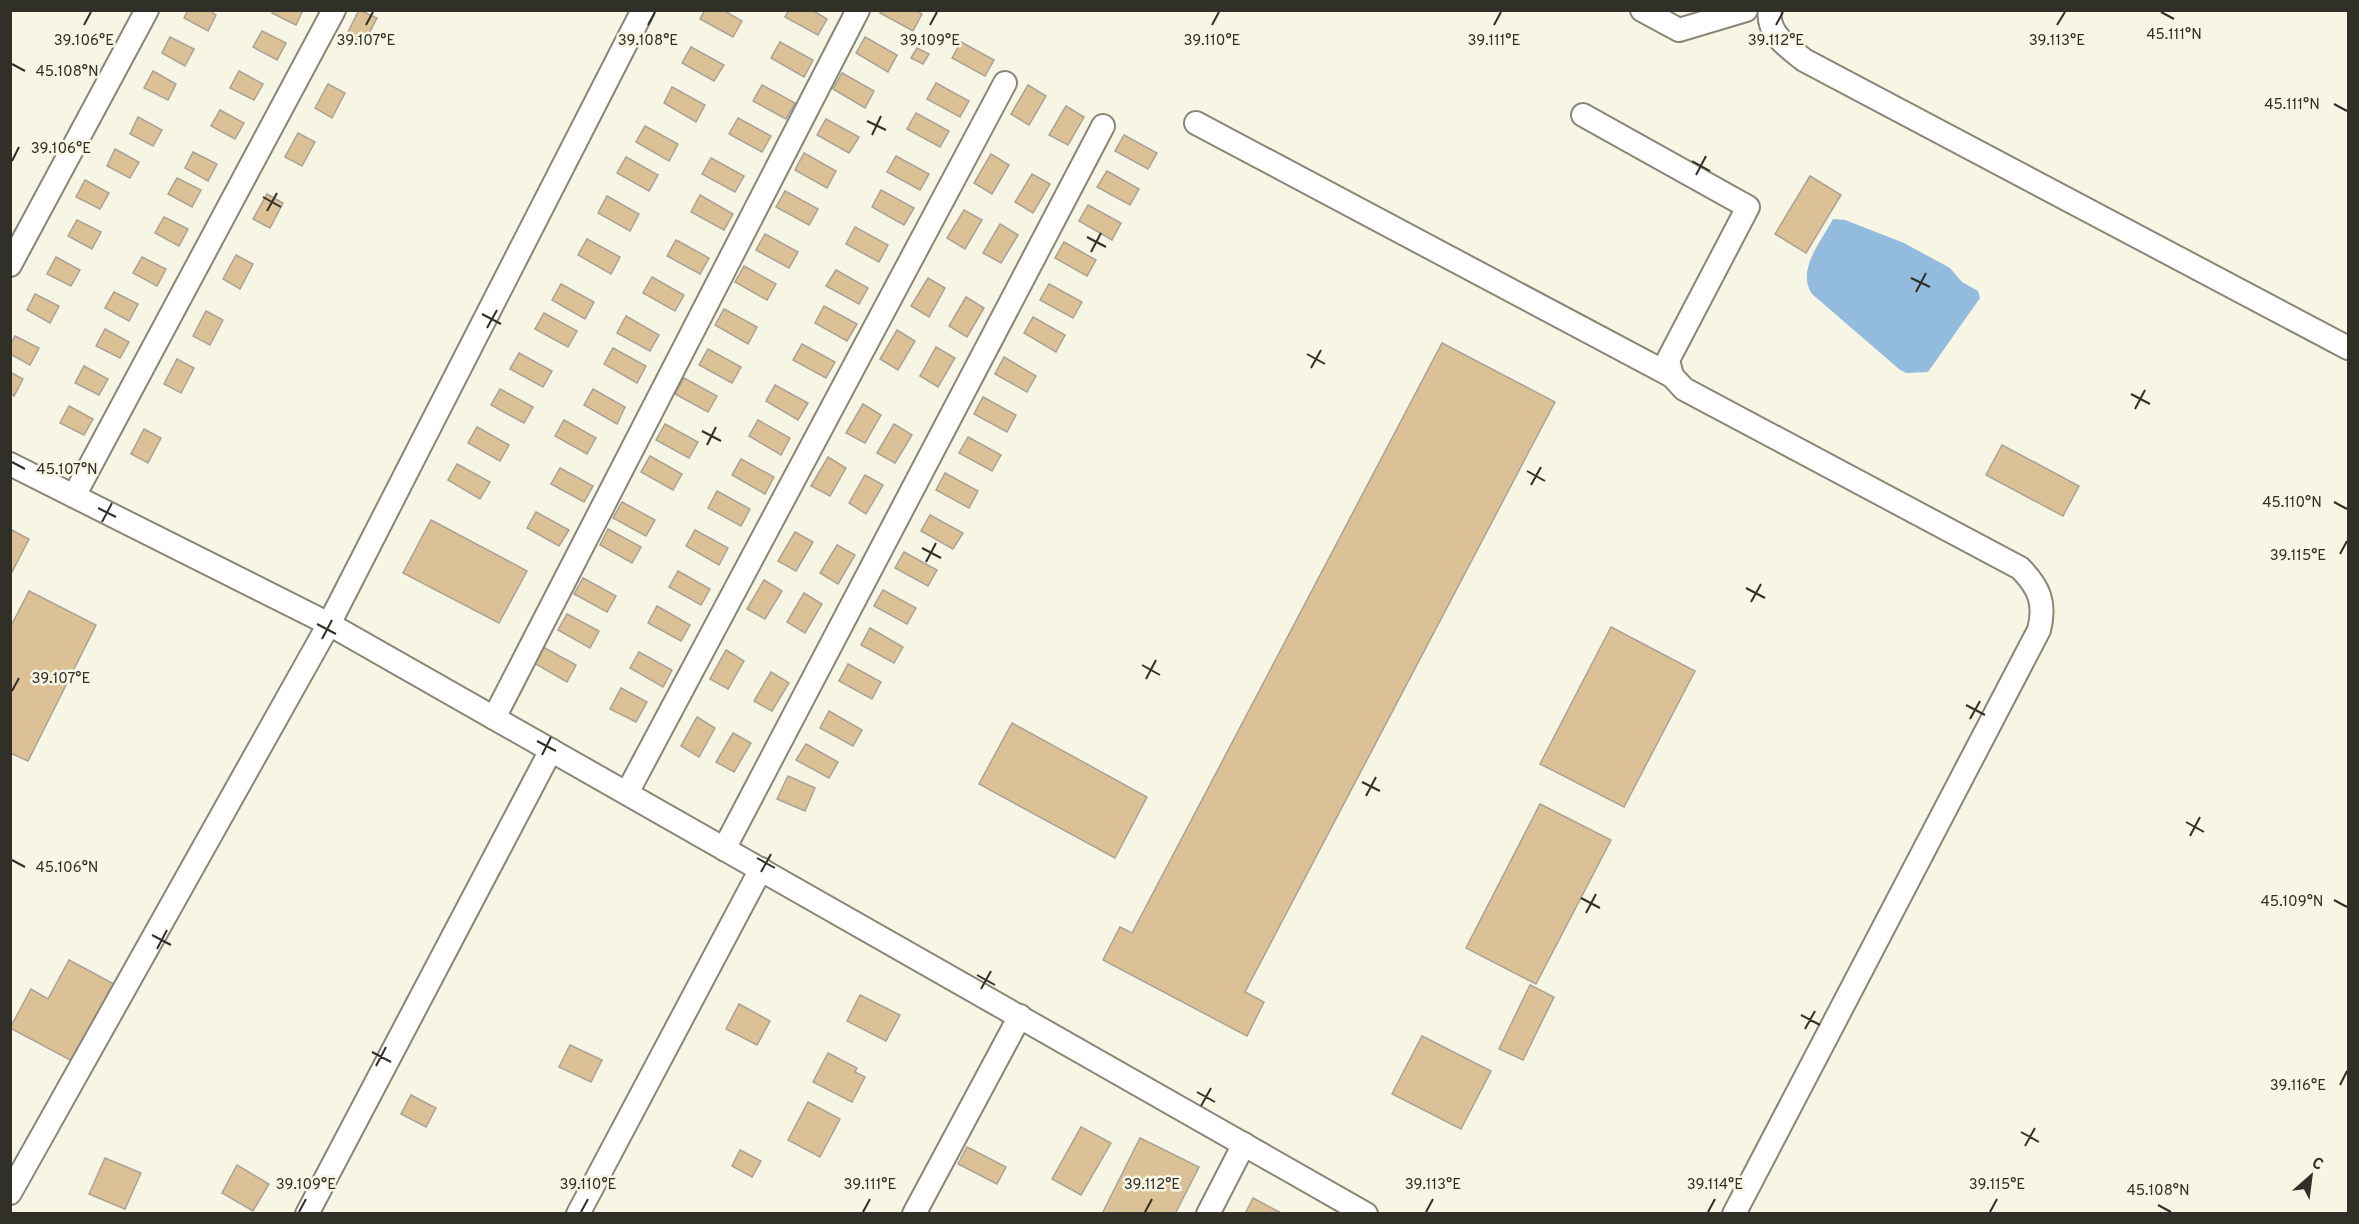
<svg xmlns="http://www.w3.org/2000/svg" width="2359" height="1224" font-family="Overpass,sans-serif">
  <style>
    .water { fill: #93bbdd }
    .building { fill: #dcc197; stroke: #aba295; stroke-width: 1.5 }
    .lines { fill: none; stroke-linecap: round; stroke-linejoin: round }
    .minor-casing { stroke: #898677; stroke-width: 26 }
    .minor { stroke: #fff; stroke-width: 22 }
    .ticks { fill: none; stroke: #302f28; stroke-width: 2 }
    .ticks-label { font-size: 15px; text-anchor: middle; fill: #302f28; stroke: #f7f5e4; stroke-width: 5; stroke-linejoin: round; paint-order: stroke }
  </style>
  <rect width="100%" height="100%" fill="#f7f5e4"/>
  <path class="water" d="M 1833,219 L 1845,220 L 1904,243 L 1950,268 L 1962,282 L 1978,291 L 1980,298 L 1928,372 L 1906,373 L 1899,369 L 1812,294 C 1796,270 1821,242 1833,219 Z"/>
  <g class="building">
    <polygon points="188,10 209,10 216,15 208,31 184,18"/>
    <polygon points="273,10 303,10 296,25 272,13"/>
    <polygon points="359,10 377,18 364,43 347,34"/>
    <polygon points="705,10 723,10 742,21 733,37 700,19"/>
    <polygon points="789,10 812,10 827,19 818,35 785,17"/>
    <polygon points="882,10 916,10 922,14 913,31 880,13"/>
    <polygon points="262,31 286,43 277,60 253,47"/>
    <polygon points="170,37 194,49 185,66 162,53"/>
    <polygon points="865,37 897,55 888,72 856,53"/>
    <polygon points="780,42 813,60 804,77 771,58"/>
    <polygon points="961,42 994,60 985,76 952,58"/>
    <polygon points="691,47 724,65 714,81 682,63"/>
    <polygon points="917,48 929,54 923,64 911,58"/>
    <polygon points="153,71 176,84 168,100 144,88"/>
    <polygon points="239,71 263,84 254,100 230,88"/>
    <polygon points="842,73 874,91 865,108 833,89"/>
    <polygon points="936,83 969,101 960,117 927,99"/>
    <polygon points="328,84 345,93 332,118 315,108"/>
    <polygon points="762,85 795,103 786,119 753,101"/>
    <polygon points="1028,85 1046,96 1029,125 1011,114"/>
    <polygon points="672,87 705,105 696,122 664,103"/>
    <polygon points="1066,106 1084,117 1068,145 1049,135"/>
    <polygon points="220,110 244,123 235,139 211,126"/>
    <polygon points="916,113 949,131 940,147 907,129"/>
    <polygon points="138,117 162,130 153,146 130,134"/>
    <polygon points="738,118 771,136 762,152 729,134"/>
    <polygon points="826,119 859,137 849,153 817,135"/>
    <polygon points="645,126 678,144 669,161 636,142"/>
    <polygon points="298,133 315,142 302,166 285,157"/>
    <polygon points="1124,135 1157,153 1148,169 1115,151"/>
    <polygon points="115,149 139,162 130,178 107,166"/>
    <polygon points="193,152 217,164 208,181 185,168"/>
    <polygon points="804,153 836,171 827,188 795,170"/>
    <polygon points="991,154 1009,165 992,194 974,183"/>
    <polygon points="896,156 929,174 920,190 887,172"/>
    <polygon points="626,157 658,175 649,191 617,173"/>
    <polygon points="711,158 744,176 735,192 702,174"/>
    <polygon points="1107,171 1139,189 1130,205 1097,187"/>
    <polygon points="1032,174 1050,184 1033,213 1015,202"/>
    <polygon points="1810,176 1841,195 1806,253 1775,234"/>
    <polygon points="177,178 201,190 192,207 168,194"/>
    <polygon points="85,180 109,193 100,209 76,197"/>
    <polygon points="881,190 914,208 904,225 872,207"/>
    <polygon points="785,191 818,209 809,225 776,207"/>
    <polygon points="267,194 283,203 270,228 253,219"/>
    <polygon points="700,195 733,214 724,230 691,212"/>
    <polygon points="607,196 639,214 630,231 598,213"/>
    <polygon points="1088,205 1121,223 1112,240 1079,221"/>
    <polygon points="964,210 982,220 965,249 947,238"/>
    <polygon points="164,217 188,229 179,246 155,233"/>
    <polygon points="77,220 101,232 92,249 68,236"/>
    <polygon points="1000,224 1018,235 1001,263 983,253"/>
    <polygon points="855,227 888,245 879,262 846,244"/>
    <polygon points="765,234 798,252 789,268 756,250"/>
    <polygon points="587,239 620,257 611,274 578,255"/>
    <polygon points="676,240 709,258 700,274 667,256"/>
    <polygon points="1064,242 1096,260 1087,276 1055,258"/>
    <polygon points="236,255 253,264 240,289 223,279"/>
    <polygon points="56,257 80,270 71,286 47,274"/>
    <polygon points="142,257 166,269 157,286 133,273"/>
    <polygon points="744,266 776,284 767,300 735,282"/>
    <polygon points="836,270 868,288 859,304 826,286"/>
    <polygon points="652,277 684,295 675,311 643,293"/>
    <polygon points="928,278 945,288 929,317 911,306"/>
    <polygon points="561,284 594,302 585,319 552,300"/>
    <polygon points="1049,284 1082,302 1073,318 1040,300"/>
    <polygon points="114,292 138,304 129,321 105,308"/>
    <polygon points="35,294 59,306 50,323 27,310"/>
    <polygon points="966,297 984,308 967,337 949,326"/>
    <polygon points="824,306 857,324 847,341 815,323"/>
    <polygon points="724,309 757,327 748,344 715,325"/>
    <polygon points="206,311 223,320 210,345 193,336"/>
    <polygon points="544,313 577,331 568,347 535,329"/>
    <polygon points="626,316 659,335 650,351 617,333"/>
    <polygon points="1033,317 1065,335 1056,352 1024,333"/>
    <polygon points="105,329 129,342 120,358 96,346"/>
    <polygon points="897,330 915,341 898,370 880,359"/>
    <polygon points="15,336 39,348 30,365 10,354 10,345"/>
    <polygon points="1442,343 1555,402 1245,992 1264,1002 1247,1036 1103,960 1120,927 1132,933"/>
    <polygon points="802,344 835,362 826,378 793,360"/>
    <polygon points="936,347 955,358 938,387 920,376"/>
    <polygon points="613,348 646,366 637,383 604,364"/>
    <polygon points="708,349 741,367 732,383 699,365"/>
    <polygon points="519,353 552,371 543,387 510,369"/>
    <polygon points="1004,357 1036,376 1027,392 995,374"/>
    <polygon points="177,359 194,368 181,393 164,384"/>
    <polygon points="84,366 108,379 99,395 75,383"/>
    <polygon points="10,372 23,379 14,396 10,394"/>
    <polygon points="684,378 717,396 708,412 675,394"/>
    <polygon points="775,385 808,403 798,420 766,401"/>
    <polygon points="500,389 533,407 524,423 491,405"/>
    <polygon points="593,389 625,407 617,424 584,405"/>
    <polygon points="983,397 1016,415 1007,432 974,414"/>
    <polygon points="863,404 881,415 865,443 846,433"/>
    <polygon points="69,406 93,419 84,435 60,423"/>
    <polygon points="564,420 596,438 587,454 555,436"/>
    <polygon points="758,420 790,438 781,455 749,436"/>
    <polygon points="665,424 698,442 689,458 656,440"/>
    <polygon points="894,424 912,435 895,463 877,453"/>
    <polygon points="477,427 509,445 500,461 468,443"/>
    <polygon points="144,429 161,438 148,463 131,454"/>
    <polygon points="968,437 1001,455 992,471 959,453"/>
    <polygon points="2002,445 2079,486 2063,516 1986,475"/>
    <polygon points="650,456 682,474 673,490 641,472"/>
    <polygon points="828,457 846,468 830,496 811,486"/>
    <polygon points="741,459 774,477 765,494 732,475"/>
    <polygon points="457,464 490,482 480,499 448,480"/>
    <polygon points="560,468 593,486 584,502 551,484"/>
    <polygon points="945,473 978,491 969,508 936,490"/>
    <polygon points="865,475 883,485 866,514 849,503"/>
    <polygon points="717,491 750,509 741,526 708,508"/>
    <polygon points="622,502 655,520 646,536 613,518"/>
    <polygon points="536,512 569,530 559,546 527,528"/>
    <polygon points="930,515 963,533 953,549 921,531"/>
    <polygon points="431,520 527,571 499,623 403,573"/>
    <polygon points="10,529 29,539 12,572 10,571"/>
    <polygon points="608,529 641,547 632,563 600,545"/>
    <polygon points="695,530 728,548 719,565 686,546"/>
    <polygon points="795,532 813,542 796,571 778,561"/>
    <polygon points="837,545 855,555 838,584 820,573"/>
    <polygon points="904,552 937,570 928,586 895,568"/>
    <polygon points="678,571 710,589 701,605 669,587"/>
    <polygon points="583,578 616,596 607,612 574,594"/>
    <polygon points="764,580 782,591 765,619 747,609"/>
    <polygon points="883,590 916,608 907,624 874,606"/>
    <polygon points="29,591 96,625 28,761 10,753 10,628"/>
    <polygon points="804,593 822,604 805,633 787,622"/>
    <polygon points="657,606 690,625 681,641 648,623"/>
    <polygon points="567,614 599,631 590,648 558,630"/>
    <polygon points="1611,627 1695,671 1624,807 1540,764"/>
    <polygon points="870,628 903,647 894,663 861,645"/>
    <polygon points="543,647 576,665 567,682 534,663"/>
    <polygon points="726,650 744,661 728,689 710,679"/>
    <polygon points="639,652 672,670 663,687 630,668"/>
    <polygon points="848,664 881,682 872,699 839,681"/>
    <polygon points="771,672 789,683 772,711 754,701"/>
    <polygon points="621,688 647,702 636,722 610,709"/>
    <polygon points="829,711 862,730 853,746 820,728"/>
    <polygon points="697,717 715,728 699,757 681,746"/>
    <polygon points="1012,723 1147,797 1115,858 979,784"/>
    <polygon points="733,733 751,743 734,772 716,762"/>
    <polygon points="806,744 838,762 829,778 796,760"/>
    <polygon points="788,776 815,788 805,811 777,799"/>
    <polygon points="1540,804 1611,840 1536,984 1466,948"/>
    <polygon points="69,960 116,985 74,1062 10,1028 31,989 48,999"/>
    <polygon points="1530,985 1554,997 1523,1060 1499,1049"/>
    <polygon points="860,995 900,1015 886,1041 847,1021"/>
    <polygon points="739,1004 770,1021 757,1045 726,1029"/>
    <polygon points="1422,1036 1491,1071 1461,1129 1392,1094"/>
    <polygon points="570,1045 602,1060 591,1082 559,1067"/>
    <polygon points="828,1053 857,1068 855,1072 865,1077 852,1102 813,1082"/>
    <polygon points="411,1095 436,1108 426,1127 401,1114"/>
    <polygon points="808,1102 840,1119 820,1157 788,1140"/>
    <polygon points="1081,1127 1111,1143 1081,1195 1052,1179"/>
    <polygon points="1140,1138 1199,1167 1175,1214 1102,1214"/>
    <polygon points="967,1147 1006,1167 997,1184 958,1164"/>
    <polygon points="740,1150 761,1161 752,1177 732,1166"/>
    <polygon points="105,1158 141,1173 125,1209 89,1194"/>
    <polygon points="237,1165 269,1184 253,1211 222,1193"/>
    <polygon points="1253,1198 1283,1214 1245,1214"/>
  </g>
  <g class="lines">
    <defs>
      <g id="minor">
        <polyline points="1642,10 1679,30 1746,10"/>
        <path d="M 1770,10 C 1766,33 1789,48 1804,60 L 2348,348"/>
        <path d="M 1583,115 L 1748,207 L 1668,360 L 1672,376 L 1684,389 L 2020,568 C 2039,587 2046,603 2039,630 L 1734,1214"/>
        <polyline points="1196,123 1672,376"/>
        <polyline points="10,265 147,10"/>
        <polyline points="10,464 329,624 1366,1214"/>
        <polyline points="74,496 334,10"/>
        <polyline points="494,718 858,10"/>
        <polyline points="627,793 1005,83"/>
        <polyline points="724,849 1103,126"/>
        <polyline points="10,1193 329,624 643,10"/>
        <polyline points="307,1214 551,750"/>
        <polyline points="578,1214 761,869"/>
        <polyline points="914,1214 1020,1016"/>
        <polyline points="1208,1214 1244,1144"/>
      </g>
    </defs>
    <use href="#minor" class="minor-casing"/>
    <use href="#minor" class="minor"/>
  </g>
  <path class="ticks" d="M 2161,12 L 2174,19M 84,25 L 91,12M 366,25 L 373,12M 648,25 L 655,12M 930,25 L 937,12M 1212,25 L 1219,12M 1494,25 L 1501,12M 1776,25 L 1783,12M 2057,25 L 2065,12M 12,64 L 25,71M 2334,104 L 2347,111M 867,121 L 886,130M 872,135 L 881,116M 12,161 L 19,147M 1692,161 L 1710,171M 1696,175 L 1706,156M 263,197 L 281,207M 267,211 L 277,193M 1087,237 L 1106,247M 1091,252 L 1101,233M 1911,278 L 1930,287M 1916,292 L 1926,273M 482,314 L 501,324M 487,328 L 497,310M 1307,354 L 1325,364M 1311,368 L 1321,350M 2131,394 L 2150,404M 2135,409 L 2145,390M 702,431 L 721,441M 707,445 L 716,427M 12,462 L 25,469M 1527,471 L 1545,481M 1531,485 L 1541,467M 2334,502 L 2347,509M 98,508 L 116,517M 102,522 L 112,503M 922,548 L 941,558M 2340,554 L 2347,541M 926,562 L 936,543M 1746,588 L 1765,598M 1751,602 L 1761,584M 317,624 L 336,634M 322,639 L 332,620M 1142,665 L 1160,675M 1146,679 L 1156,660M 12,691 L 19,678M 1966,705 L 1985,715M 1970,719 L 1980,701M 537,741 L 556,751M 542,755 L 551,737M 1362,782 L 1380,791M 1366,796 L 1376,777M 2186,822 L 2204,832M 2190,836 L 2200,817M 757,858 L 775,868M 12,860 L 25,867M 761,872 L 771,854M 1581,898 L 1600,908M 2334,900 L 2347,907M 1586,913 L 1596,894M 152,935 L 171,945M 157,949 L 167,930M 977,975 L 995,985M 981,989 L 991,971M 1801,1015 L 1820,1025M 1805,1029 L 1815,1011M 372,1052 L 391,1062M 376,1066 L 386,1047M 2340,1085 L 2347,1071M 1197,1092 L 1215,1102M 1201,1106 L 1211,1088M 2021,1132 L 2039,1142M 2025,1146 L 2035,1128M 2158,1205 L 2171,1212M 299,1212 L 306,1199M 581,1212 L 588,1199M 863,1212 L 870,1199M 1145,1212 L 1152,1199M 1426,1212 L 1433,1199M 1708,1212 L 1715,1199M 1990,1212 L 1997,1199"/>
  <g class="ticks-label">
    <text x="2174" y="39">45.111°N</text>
    <text x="84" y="45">39.106°E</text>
    <text x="366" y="45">39.107°E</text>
    <text x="648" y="45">39.108°E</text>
    <text x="930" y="45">39.109°E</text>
    <text x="1212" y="45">39.110°E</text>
    <text x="1494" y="45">39.111°E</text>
    <text x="1776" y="45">39.112°E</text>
    <text x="2057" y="45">39.113°E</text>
    <text x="67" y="76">45.108°N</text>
    <text x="2292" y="109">45.111°N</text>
    <text x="61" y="153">39.106°E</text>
    <text x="67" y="474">45.107°N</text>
    <text x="2292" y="507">45.110°N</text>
    <text x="2298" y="560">39.115°E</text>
    <text x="61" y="683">39.107°E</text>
    <text x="67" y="872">45.106°N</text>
    <text x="2292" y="906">45.109°N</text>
    <text x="2298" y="1090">39.116°E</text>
    <text x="306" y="1189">39.109°E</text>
    <text x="588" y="1189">39.110°E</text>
    <text x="870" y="1189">39.111°E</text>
    <text x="1152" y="1189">39.112°E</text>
    <text x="1433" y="1189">39.113°E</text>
    <text x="1715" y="1189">39.114°E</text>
    <text x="1997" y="1189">39.115°E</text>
    <text x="2158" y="1195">45.108°N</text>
  </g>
  <rect width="2359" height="1224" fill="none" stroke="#302f28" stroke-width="24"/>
  <g transform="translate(2311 1176) rotate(28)" stroke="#f7f5e4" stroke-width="4.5" paint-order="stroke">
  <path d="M0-4.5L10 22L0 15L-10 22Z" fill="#302f28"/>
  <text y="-9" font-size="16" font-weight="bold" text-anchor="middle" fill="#302f28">С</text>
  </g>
</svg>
